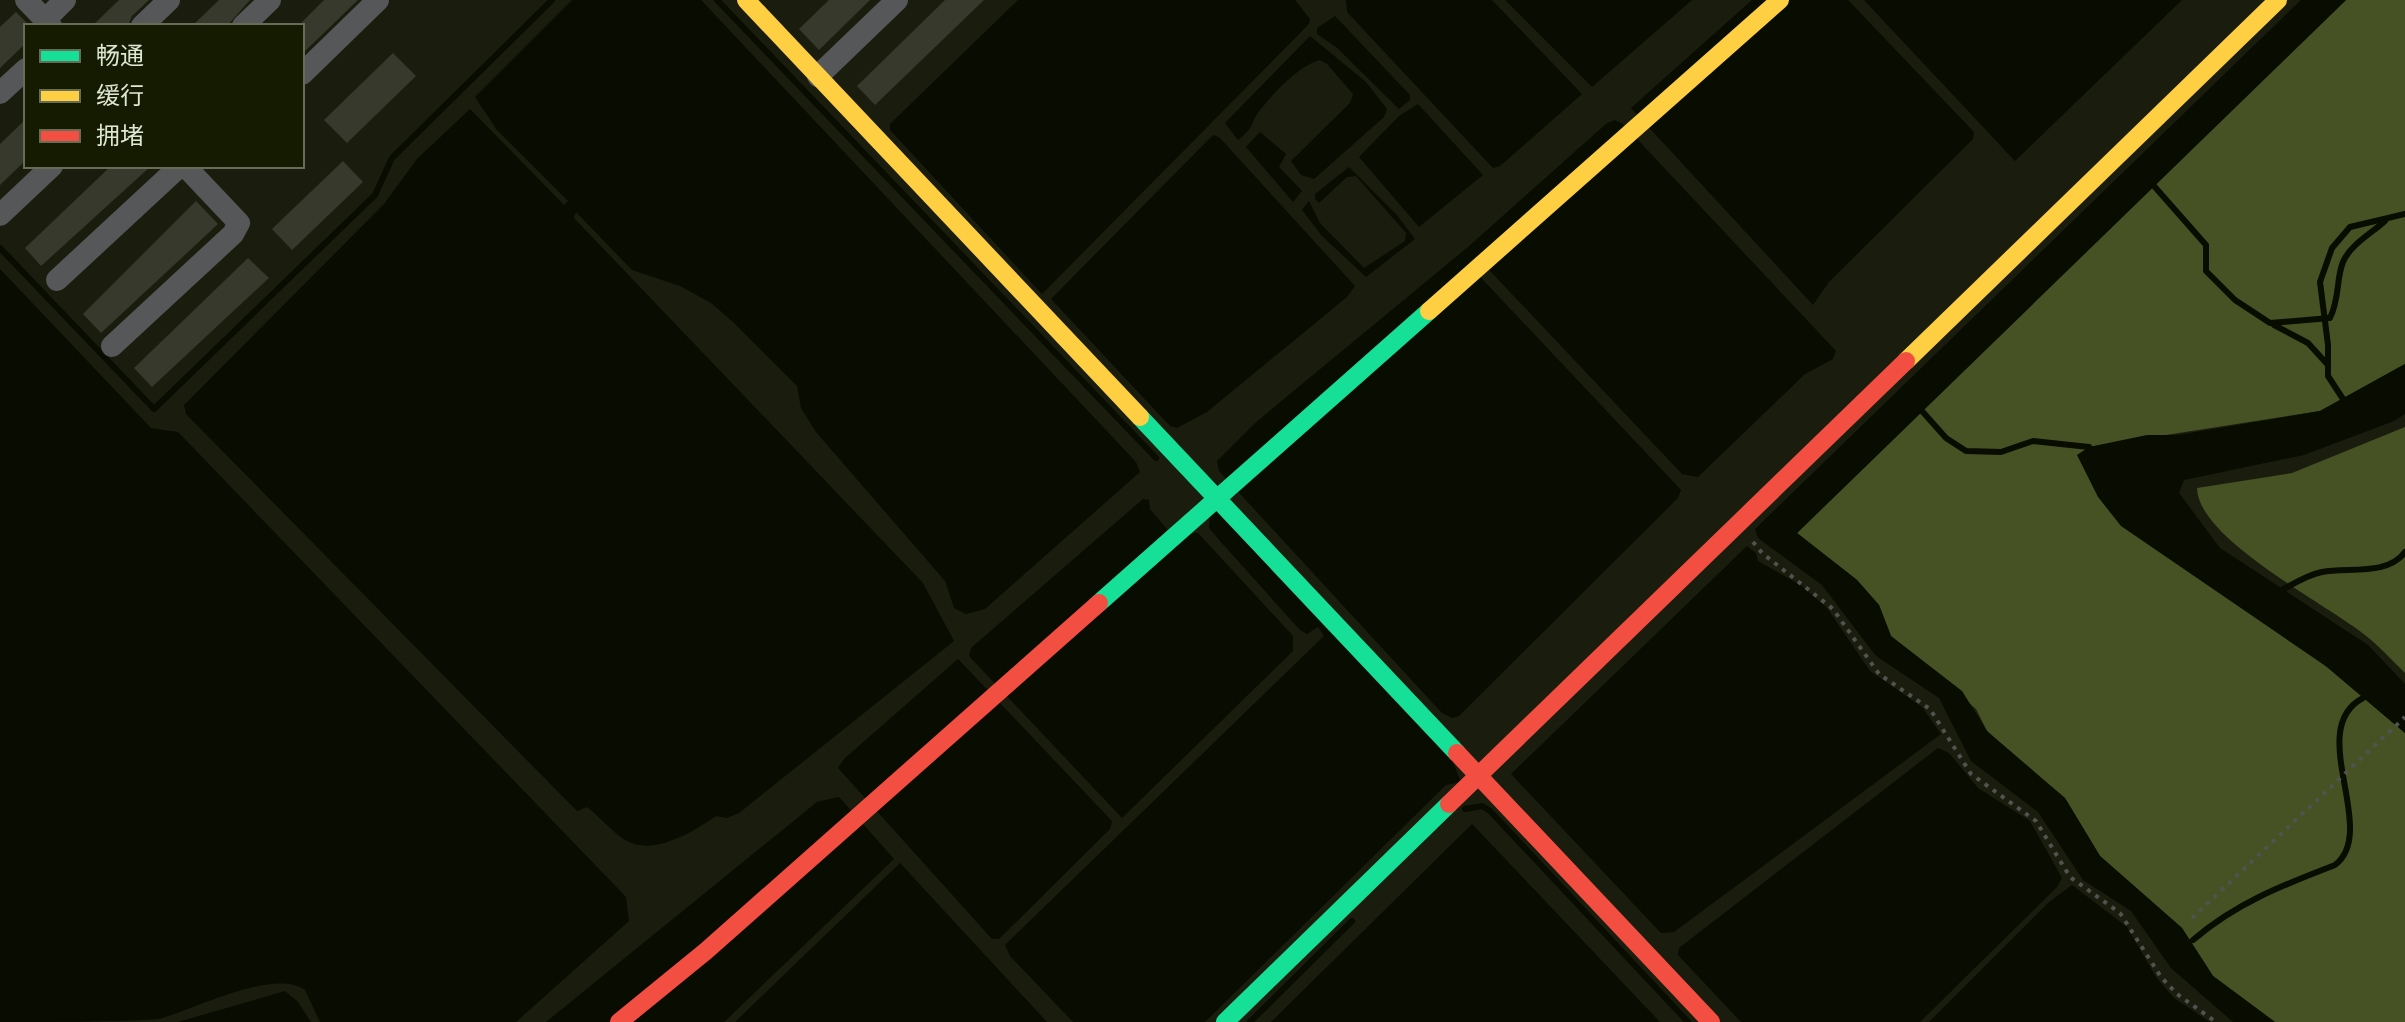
<svg xmlns="http://www.w3.org/2000/svg" width="2405" height="1022" font-family="'Roboto Condensed','Noto Sans SC',sans-serif">
  <style>
    .forest { fill: #465223 }
    .water { fill: #080c01 }
    .lines { fill: none; stroke-linecap: round; stroke-linejoin: round }
    .stream { stroke: #080c01; stroke-width: 6 }
    .building { fill: #36392c }
    .path { stroke: #525350; stroke-width: 4; stroke-dasharray: 4 6; stroke-linecap: butt }
    .street { stroke: #565758; stroke-width: 22 }
    .fast { stroke: #16e098; stroke-width: 18 }
    .slow { stroke: #ffcf43; stroke-width: 18 }
    .jam { stroke: #f24e42; stroke-width: 18 }
  </style>
  <rect width="100%" height="100%" fill="#1a1d0d"/>
  <g class="forest">
    <polygon points="2346,0 2405,0 2405,364 2320,411 2089,447 2327,667 2405,733 2405,1022 2275,1022 2213,976 2182,928 2100,856 2065,798 2011,754 1987,731 1976,709 1891,636 1879,605 1857,580 1797,533"/>
    <path d="M 2405,427 L 2405,673 C 2392,660 2379,646 2365,635 C 2325,603 2198,539 2197,488 L 2292,473 Z"/>
  </g>
  <g class="water">
    <path d="M 572,0 L 701,0 L 1136,462 L 1140,472 L 985,609 L 966,614 L 954,608 L 945,581 L 816,432 L 801,408 L 797,386 L 733,322 L 711,303 L 680,286 L 632,270 L 576,212 L 574,218 L 923,583 L 954,641 L 739,813 L 727,818 L 716,816 C 695,831 654,856 627,841 C 613,833 600,817 587,807 L 577,811 L 186,414 L 184,405 L 384,204 L 417,159 L 470,109 L 564,205 L 568,201 L 497,130 L 475,97 Z"/>
    <polygon points="1018,0 1295,0 1310,19 1309,24 1042,294 890,130 890,124"/>
    <polygon points="1346,0 1492,0 1582,94 1500,166 1493,168 1347,12"/>
    <polygon points="1505,0 1692,0 1592,87"/>
    <polygon points="1752,0 1848,0 1974,132 1973,139 1829,282 1813,305 1631,108"/>
    <polygon points="1864,0 2182,0 2015,161"/>
    <polygon points="2301,0 2346,0 1797,533 1857,580 1879,605 1891,636 1962,691 1987,731 2065,798 2100,856 2182,928 2213,976 2275,1022 2233,1022 2171,968 2131,911 2083,880 2038,812 1971,761 1939,698 1876,656 1822,585 1758,538 1755,529"/>
    <polygon points="1335,16 1410,95 1410,100 1399,109 1336,47 1317,34 1317,28"/>
    <path d="M 1310,36 L 1366,82 L 1387,109 L 1384,117 L 1314,179 L 1301,175 L 1291,161 L 1350,103 L 1353,94 L 1327,64 L 1320,60 C 1298,66 1274,93 1260,110 C 1249,124 1257,125 1238,140 L 1225,123 Z"/>
    <polygon points="1418,104 1483,175 1419,227 1359,157 1399,116"/>
    <polygon points="1615,120 1623,124 1836,351 1833,359 1805,374 1698,477 1682,474 1476,256 1470,266 1681,490 1678,498 1459,716 1452,718 1442,713 1219,471 1217,461 1255,423 1468,247 1607,123"/>
    <polygon points="1260,132 1286,154 1279,167 1302,191 1293,202 1246,147"/>
    <polygon points="1213,135 1219,137 1355,286 1347,297 1207,412 1177,428 1170,426 1051,299"/>
    <polygon points="1349,167 1397,215 1415,239 1366,277 1322,236 1302,210 1309,201 1320,223 1364,268 1405,241 1406,233 1356,176 1347,177 1319,203 1315,199 1315,194"/>
    <path d="M 0,269 L 151,428 L 178,432 L 626,897 L 629,921 L 516,1022 L 320,1022 L 305,990 C 273,968 195,1009 159,1019 C 121,1022 43,1022 0,1022 Z"/>
    <polygon points="2405,364 2405,414 2394,421 2304,455 2184,480 2179,493 2220,548 2368,645 2405,684 2405,733 2327,667 2121,526 2098,497 2077,455 2089,447 2147,435 2178,435 2320,411"/>
    <polygon points="1143,499 1149,500 1150,509 1171,534 1198,533 1293,636 1293,651 1122,818 969,656 971,648"/>
    <polygon points="1211,503 1452,760 1461,782 1446,785 1205,1022 1073,1022 1010,956 1005,945 1324,636 1318,627 1307,634 1300,630 1220,541 1209,528"/>
    <polygon points="1747,546 1756,553 1758,561 1802,586 1827,608 1870,671 1922,707 1941,734 1674,932 1661,933 1511,774"/>
    <polygon points="958,659 1112,821 1110,829 999,939 992,939 838,768 844,759"/>
    <polygon points="1938,748 1949,753 1978,788 2030,821 2062,878 2057,887 1920,1022 1741,1022 1678,955 1679,948"/>
    <polygon points="839,797 894,859 724,1022 546,1022 817,802"/>
    <polygon points="1472,824 1660,1022 1271,1022 1469,827"/>
    <polygon points="900,863 1047,1022 735,1022"/>
    <polygon points="2072,885 2127,927 2156,977 2174,998 2210,1022 1929,1022 2049,902"/>
    <polygon points="285,991 298,1002 311,1022 178,1022"/>
  </g>
  <g class="lines">
    <g class="stream">
      <polyline points="717,0 1156,458"/>
      <path d="M 2154,186 L 2206,245 L 2206,271 L 2235,300 L 2270,323 L 2330,318 C 2340,298 2336,279 2343,262 C 2350,245 2372,233 2385,221"/>
      <polyline points="0,248 154,409 375,195 392,158 552,0"/>
      <polyline points="2274,325 2308,343 2328,365"/>
      <polyline points="2343,399 2328,376 2328,345 2320,282 2332,248 2350,227 2405,214"/>
      <polyline points="1922,411 1946,438 1966,451 2001,452 2033,441 2089,447"/>
      <path d="M 2282,590 C 2295,583 2307,575 2322,572 C 2348,567 2388,576 2405,552"/>
      <polyline points="1465,809 1482,806 1490,811 1688,1022"/>
      <path d="M 2193,940 C 2236,903 2283,885 2335,865 C 2380,830 2304,729 2363,698"/>
      <polyline points="1250,1022 1352,921"/>
    </g>
  </g>
  <g class="building">
    <polygon points="119,0 149,0 132,16 128,26 92,26"/>
    <polygon points="219,0 250,0 227,26 192,26"/>
    <polygon points="324,0 358,0 302,54 302,22"/>
    <polygon points="829,0 870,0 819,50 799,29"/>
    <polygon points="945,0 984,0 875,105 857,86"/>
    <polygon points="16,12 26,22 26,43 0,68 0,27"/>
    <polygon points="393,53 416,76 347,143 324,120"/>
    <polygon points="26,119 26,160 0,185 0,144"/>
    <polygon points="343,161 363,182 292,250 272,229"/>
    <polygon points="111,166 151,166 41,266 25,248"/>
    <polygon points="196,201 218,224 101,333 83,314"/>
    <polygon points="248,258 269,278 152,387 134,368"/>
  </g>
  <g class="lines">
    <g class="path">
      <polyline points="1753,542 1762,553 1833,609 1879,674 1930,709 1971,774 2036,821 2070,877 2120,913 2161,977 2177,994 2216,1022"/>
      <polyline points="2192,918 2405,717"/>
    </g>
    <g class="street">
      <polyline points="26,0 51,26"/>
      <polyline points="45,20 65,0"/>
      <polyline points="142,26 169,0"/>
      <polyline points="243,26 270,0"/>
      <polyline points="302,74 378,0"/>
      <polyline points="818,76 897,0"/>
      <polyline points="0,93 26,69"/>
      <polyline points="0,215 52,166"/>
      <polyline points="57,280 180,166"/>
      <polyline points="112,346 233,234 239,223 185,166"/>
    </g>
    <g class="fast">
      <polyline points="1140,417 1457,753"/>
      <polyline points="1099,603 1429,311"/>
      <polyline points="1225,1022 1449,804"/>
    </g>
    <g class="slow">
      <polyline points="746,0 1140,417"/>
      <polyline points="1429,311 1780,0"/>
      <polyline points="1906,361 2278,0"/>
    </g>
    <g class="jam">
      <polyline points="1457,753 1711,1022"/>
      <polyline points="1449,804 1906,361"/>
      <polyline points="619,1022 706,951 1099,603"/>
    </g>
  </g>
  <rect x="24" y="24" width="280" height="144" fill="#141b00" stroke="#666c55" stroke-width="2"/>
  <rect x="40" y="50" width="40" height="12" fill="#16e098" stroke="#666c55" stroke-width="2"/>
  <text x="96" y="64" font-size="24" fill="#e0e6d4">畅通</text>
  <rect x="40" y="90" width="40" height="12" fill="#ffcf43" stroke="#666c55" stroke-width="2"/>
  <text x="96" y="104" font-size="24" fill="#e0e6d4">缓行</text>
  <rect x="40" y="130" width="40" height="12" fill="#f24e42" stroke="#666c55" stroke-width="2"/>
  <text x="96" y="144" font-size="24" fill="#e0e6d4">拥堵</text>
</svg>
